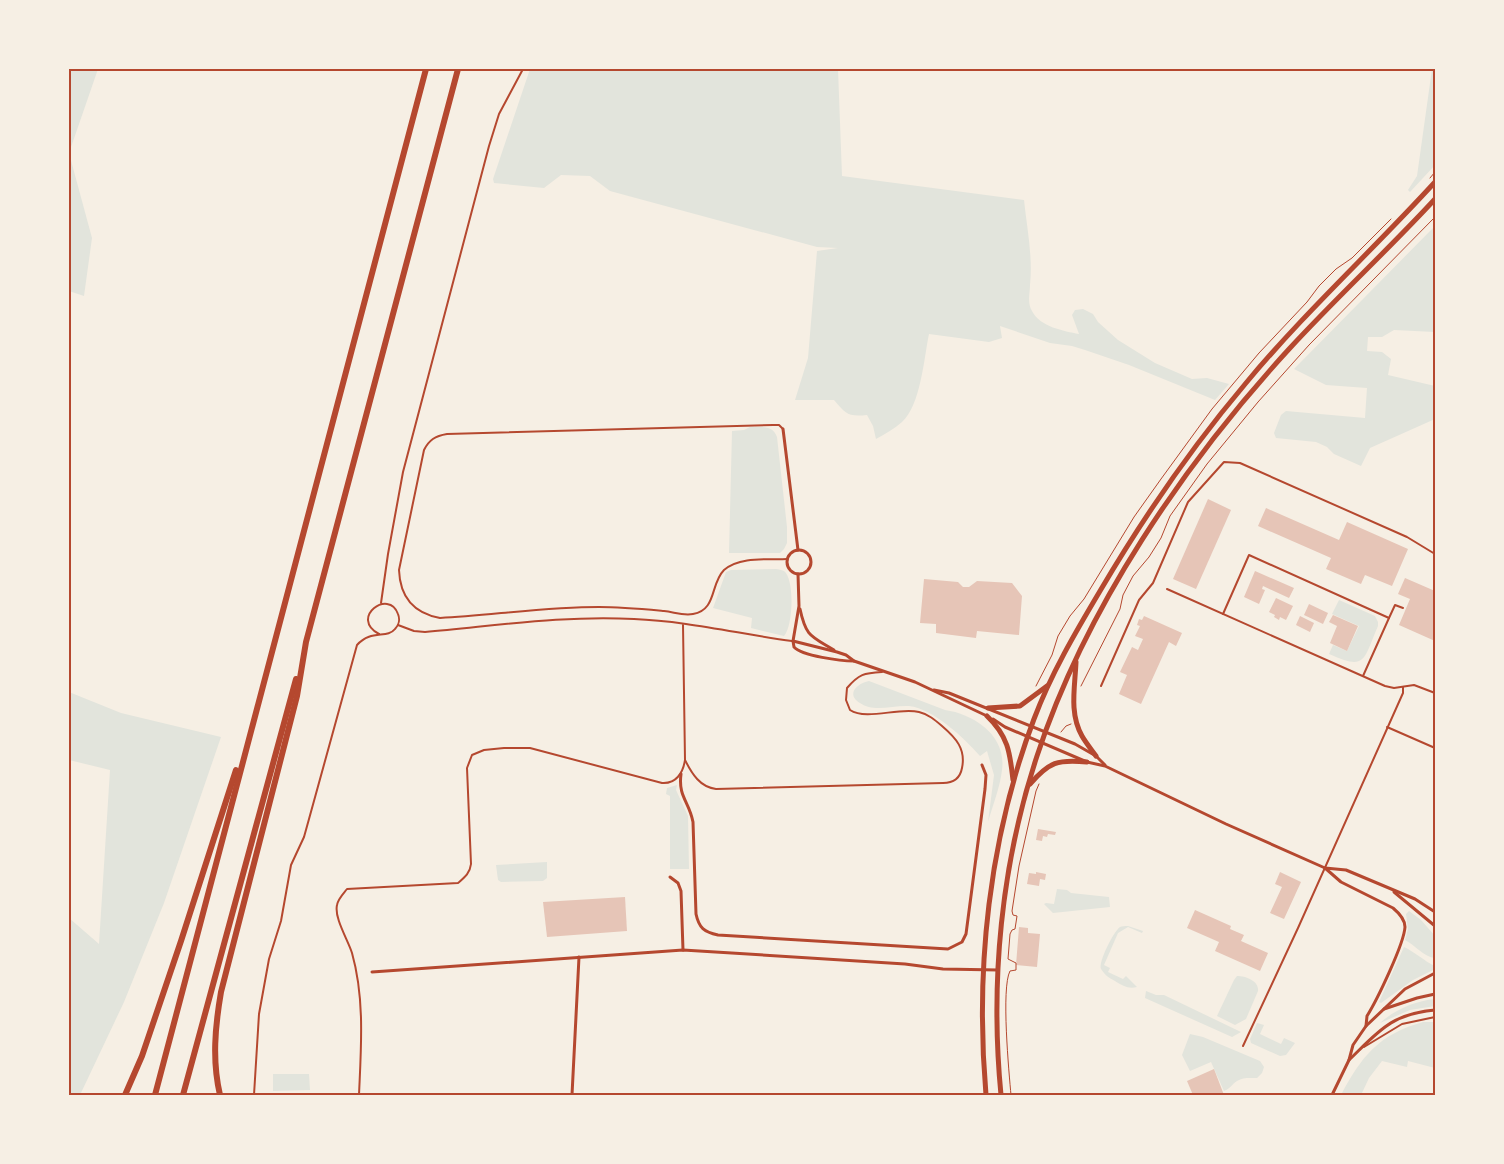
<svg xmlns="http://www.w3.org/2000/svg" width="1504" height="1164" font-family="'Public Sans',sans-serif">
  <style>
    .green { fill: #e2e4dc }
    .building { fill: #e6c5b7 }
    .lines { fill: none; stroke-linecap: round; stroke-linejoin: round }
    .path { stroke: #b5482f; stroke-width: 1 }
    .service { stroke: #b5482f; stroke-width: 2 }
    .minor { stroke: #b5482f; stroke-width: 3 }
    .secondary { stroke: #b5482f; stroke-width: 5 }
    .motorway { stroke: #b5482f; stroke-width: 6 }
    .neatline { fill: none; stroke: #b5482f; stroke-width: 2 }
  </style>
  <rect width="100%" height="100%" fill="#f6efe4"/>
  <g class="green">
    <polygon points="69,69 98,69 69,153 92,238 84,296 69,291"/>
    <path d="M 530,69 L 838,69 L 842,176 L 1024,200 C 1027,228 1033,257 1030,285 C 1030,293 1027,303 1032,311 C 1040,327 1064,331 1079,334 L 1072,315 L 1075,310 L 1083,309 L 1093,314 L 1098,322 L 1118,340 L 1155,363 L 1192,379 L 1207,378 L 1229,384 L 1215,400 L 1129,365 L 1085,350 L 1072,346 L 1050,343 L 1000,326 L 1002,338 L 989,342 L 929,334 C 924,357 921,405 902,422 C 894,429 885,434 876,439 L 873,426 L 867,415 C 848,417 846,414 834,400 L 795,400 L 808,358 L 817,251 L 838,248 L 817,247 L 610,191 L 590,176 L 561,175 L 544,188 L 494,183 L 493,179 Z"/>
    <polygon points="1432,69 1435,69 1435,165 1410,192 1408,190 1417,176"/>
    <polygon points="1435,226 1435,332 1394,330 1382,337 1368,337 1367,351 1382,352 1391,359 1388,375 1435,386 1435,419 1370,448 1361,466 1334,454 1327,447 1316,442 1276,438 1274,433 1281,415 1286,411 1365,418 1367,388 1326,385 1294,369"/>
    <path d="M 750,427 C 761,427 773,425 777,437 L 787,527 L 787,543 L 784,549 L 780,553 L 729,553 L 732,431 L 744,430 Z"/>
    <path d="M 776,569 C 779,569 781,570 784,571 C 795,579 793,627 784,636 L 751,628 L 752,618 L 713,608 L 726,572 L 731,570 Z"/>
    <path d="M 1339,600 L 1375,616 L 1378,622 L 1378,626 C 1363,660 1367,671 1329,654 L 1333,645 L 1347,651 L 1359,626 L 1332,614 Z"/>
    <path d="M 869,681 L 945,710 C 974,714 1007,736 1002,770 C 1000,787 993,805 988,822 L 994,775 L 987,751 L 980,756 C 964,738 934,709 909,706 C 893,705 874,713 860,703 C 845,694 858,683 869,681 Z"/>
    <polygon points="69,692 121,713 221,737 164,903 124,1002 80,1095 69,1095 69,918 99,944 110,770 69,760"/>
    <polygon points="677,785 676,790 688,816 689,869 670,869 670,796 666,794 667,788"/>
    <polygon points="547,862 547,878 543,881 501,882 498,880 496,865"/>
    <polygon points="1057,889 1067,890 1071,893 1109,897 1110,907 1053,913 1044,904 1046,903 1054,904"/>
    <path d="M 1409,911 L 1421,920 L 1435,936 L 1435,958 C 1424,957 1415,945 1405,940 L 1408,929 L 1406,914 Z"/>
    <path d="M 1128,926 L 1143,931 L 1142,933 L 1128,927 L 1118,933 L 1104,965 L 1110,968 L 1108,972 L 1123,979 L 1126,976 L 1137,987 C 1128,989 1123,986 1115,981 C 1109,978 1105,975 1101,969 C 1098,962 1114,931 1120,927 C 1122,926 1125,926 1128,926 Z"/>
    <path d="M 1404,947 C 1415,952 1424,961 1435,966 L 1435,969 L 1413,980 L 1381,1003 L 1379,1002 Z"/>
    <path d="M 1237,976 C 1246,976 1259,981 1258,991 L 1246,1019 L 1235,1025 L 1217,1016 L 1234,980 Z"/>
    <polygon points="1146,991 1156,995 1164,995 1241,1032 1232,1037 1145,998"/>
    <path d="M 1435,999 L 1435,1006 L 1410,1010 L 1380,1023 C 1396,1009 1415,1001 1435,999 Z"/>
    <path d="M 1423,1022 L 1435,1022 L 1435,1068 L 1408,1061 L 1407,1067 L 1382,1061 L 1369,1078 L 1361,1095 L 1341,1095 C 1361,1057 1379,1034 1423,1022 Z"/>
    <polygon points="1257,1023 1264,1025 1260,1034 1281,1044 1284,1038 1295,1043 1286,1055 1280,1056 1251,1043 1250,1039"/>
    <path d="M 1190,1034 L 1203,1037 L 1260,1061 L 1264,1067 L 1262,1073 L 1257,1078 C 1250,1078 1243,1077 1237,1081 C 1232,1084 1230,1089 1224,1091 L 1211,1062 L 1190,1071 L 1182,1055 Z"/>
    <polygon points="273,1074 309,1074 310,1090 273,1091"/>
  </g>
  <g class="building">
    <polygon points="1208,499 1231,510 1196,589 1173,579"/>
    <polygon points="1266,508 1339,540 1347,522 1408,549 1392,586 1365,575 1361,584 1326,569 1331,558 1258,526"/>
    <polygon points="1255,571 1294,588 1289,598 1263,586 1262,589 1265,590 1259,604 1244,597"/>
    <polygon points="1405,578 1435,591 1435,641 1399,625 1410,599 1398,594"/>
    <polygon points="924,579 958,582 963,587 969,587 977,581 1012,583 1022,596 1019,635 977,631 976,638 936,633 936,624 920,623"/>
    <polygon points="1276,598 1293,606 1286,620 1280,617 1279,620 1274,617 1275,615 1269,612"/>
    <polygon points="1309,604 1328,613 1323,624 1304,615"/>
    <polygon points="1333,615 1358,626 1347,651 1330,643 1337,626 1329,622"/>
    <polygon points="1144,616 1182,633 1176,646 1169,642 1141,704 1119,694 1127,675 1120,672 1132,647 1138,650 1143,639 1135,636 1140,626 1137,625 1139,619 1142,620"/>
    <polygon points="1300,616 1314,623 1310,632 1296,625"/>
    <polygon points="1038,829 1056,832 1055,835 1048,834 1047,837 1043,836 1042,841 1036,840"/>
    <polygon points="1036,872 1046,874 1045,880 1040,879 1039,886 1027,884 1029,873 1036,874"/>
    <polygon points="1280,872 1301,882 1284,919 1270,913 1282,887 1275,884"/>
    <polygon points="625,897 627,931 547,937 543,902"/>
    <polygon points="1195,910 1231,926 1230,929 1244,935 1241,941 1268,953 1260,971 1215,951 1219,942 1187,928"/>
    <polygon points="1019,927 1028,928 1028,933 1040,934 1037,967 1016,965"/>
    <polygon points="1214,1069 1224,1095 1193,1095 1187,1081"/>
  </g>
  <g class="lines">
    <g class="path">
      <polyline points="1430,178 1435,172"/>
      <polyline points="1036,686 1052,655 1058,636 1070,616 1084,599 1134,517 1161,479 1212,409 1259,353 1307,302 1319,286 1336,269 1352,258 1391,219"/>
      <polyline points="1081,686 1120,609 1123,595 1133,576 1149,557 1161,538 1170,516 1207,464 1258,402 1309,345 1435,217"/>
      <polyline points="1061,732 1066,726 1071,724"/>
      <path d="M 1011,1095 C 1009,1073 1001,988 1010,971 L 1016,970 L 1016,963 L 1008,959 L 1010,934 L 1012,930 L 1015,929 L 1017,916 L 1013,915 L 1012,911 L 1019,866 L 1036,791 L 1039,784"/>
    </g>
    <g class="service">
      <path d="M 783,429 L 779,425 L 773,425 L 447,434 C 435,436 429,440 424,450 L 399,570 C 400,597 413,613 440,618 C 493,615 546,607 599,607 C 621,607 642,609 664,611 C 674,612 683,616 693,614 C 717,610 710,584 724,570 C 740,556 768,560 787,559"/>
      <polyline points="1167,589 1385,686 1394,688 1414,685 1435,693"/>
      <polyline points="381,603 388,554 403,472 489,146 499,114 523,69"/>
      <polyline points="1223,614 1249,555 1389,618 1395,605 1403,608"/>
      <path d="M 398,625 L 414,631 L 425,632 C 495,626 564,615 634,619 C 687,621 740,634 792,641"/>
      <polyline points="1363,676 1389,618"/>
      <polyline points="1101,686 1139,600 1153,583 1188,502 1224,462 1240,463 1407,537 1435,554"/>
      <polyline points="1387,727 1435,748"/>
      <path d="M 685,760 C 692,774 700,787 716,789 L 943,783 C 953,783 960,779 962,768 C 966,749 956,738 942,726 C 935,720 928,714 919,712 C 898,707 867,721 850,710 L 846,700 L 847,688 C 859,674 864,673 882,672"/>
      <polyline points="1243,1046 1298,928 1403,693 1403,687"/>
      <polyline points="1364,1047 1402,1024 1435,1017"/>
      <path d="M 254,1095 L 259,1014 L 269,959 L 281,921 L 291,865 L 304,837 L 309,819 L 357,645 C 371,629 387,639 395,629 C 399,625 400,619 398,614 C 389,588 349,618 379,634"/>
      <path d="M 359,1095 C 361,1048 365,999 352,953 C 348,940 334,918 337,905 C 338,899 343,894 347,889 L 458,883 C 465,877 470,873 471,864 L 467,768 L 472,755 L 484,750 L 504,748 L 530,748 L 662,783 C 676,784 683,773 685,760 L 683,625"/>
    </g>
    <g class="minor">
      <polyline points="783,429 798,550"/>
      <circle cx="799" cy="562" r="12"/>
      <path d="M 798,574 L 799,606 L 793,641 L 794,647 C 802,656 841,661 854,661"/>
      <path d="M 800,609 C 806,637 811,636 834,650"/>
      <polyline points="793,641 837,652 846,655 854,661 915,682 987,716"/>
      <polyline points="934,690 949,693 1075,744 1096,756 1105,765"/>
      <polyline points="993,719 1005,727 1087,762 1105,766 1226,824 1325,868 1346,870 1415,899 1435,912"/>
      <path d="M 681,774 C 678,797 689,801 693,822 L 696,914 C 699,928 704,932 718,935 L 948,949 L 962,942 L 966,934 L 985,789 L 986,775 L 982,765"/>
      <path d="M 1325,868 L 1341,882 L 1393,908 C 1399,913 1405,919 1405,927 C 1404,944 1377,1000 1367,1016 L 1366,1026"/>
      <polyline points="670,877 678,883 681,891 683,950"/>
      <polyline points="1394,892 1435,926"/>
      <polyline points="372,972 683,950 905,964 943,969 998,970"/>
      <polyline points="1384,1009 1417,998 1435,994"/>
      <path d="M 1349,1060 C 1379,1031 1391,1014 1435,1010"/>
      <polyline points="572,1095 579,957"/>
      <polyline points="1332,1095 1349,1060 1353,1045 1366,1026 1405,989 1435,973"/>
    </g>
    <g class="secondary">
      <path d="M 1076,662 C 1075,687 1069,713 1082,736 C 1086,743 1091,749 1096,756"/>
      <polyline points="988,708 1020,706 1047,686"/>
      <path d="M 987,716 C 1008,736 1010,752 1013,780"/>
      <path d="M 1030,784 C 1049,762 1058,759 1087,762"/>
      <path d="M 986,1095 C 975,969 989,838 1034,719 C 1051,674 1075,633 1100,591 C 1143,518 1191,448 1246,383 C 1305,312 1373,250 1435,182"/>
      <path d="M 1001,1095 C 990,982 1001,865 1037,756 C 1085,609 1185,462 1290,348 C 1337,297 1388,250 1435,199"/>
    </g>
    <g class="motorway">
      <polyline points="125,1095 142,1056 181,941 236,770"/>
      <polyline points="155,1095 426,69"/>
      <polyline points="183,1095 296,679"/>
      <path d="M 220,1095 C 212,1061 215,1027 221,992 L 297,696 L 306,642 L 458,69"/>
    </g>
  </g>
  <rect width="1504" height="1164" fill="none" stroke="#f6efe4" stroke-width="140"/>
  <rect x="70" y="70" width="1364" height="1024" class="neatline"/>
</svg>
